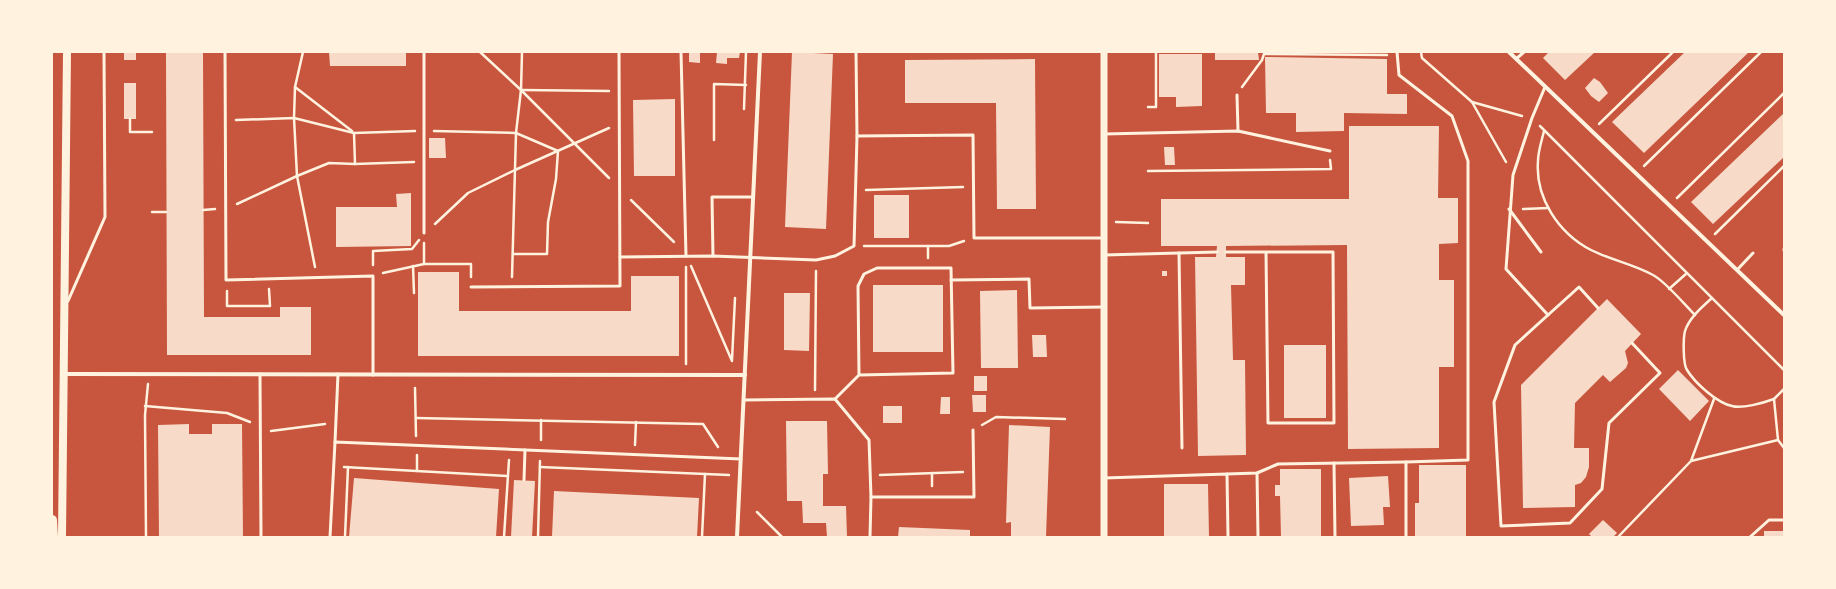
<svg xmlns="http://www.w3.org/2000/svg" width="1836" height="589" font-family="Helvetica,sans-serif">
  <style>
    .building { fill: #f7dbc8 }
    .lines { fill: none; stroke-linecap: round; stroke-linejoin: round }
    .path { stroke: #fff3e0; stroke-width: 2.5 }
    .service { stroke: #fff3e0; stroke-width: 3 }
    .minor { stroke: #fff3e0; stroke-width: 4 }
    .tertiary { stroke: #fff3e0; stroke-width: 7 }
    .secondary { stroke: #fff3e0; stroke-width: 8 }
    .primary { stroke: #fff3e0; stroke-width: 10 }
  </style>
  <rect width="100%" height="100%" fill="#c8553d"/>
  <g class="building">
    <rect x="124" y="52" width="12" height="8"/>
    <polygon points="166,52 203,52 204,317 280,317 280,307 311,307 311,355 167,355"/>
    <polygon points="329,52 406,52 406,66 330,66"/>
    <polygon points="689,52 700,52 700,63 689,62"/>
    <polygon points="717,52 740,52 739,58 727,58 727,64 716,63"/>
    <polygon points="792,52 833,54 826,229 785,227"/>
    <polygon points="1215,52 1258,52 1259,60 1215,60"/>
    <polygon points="1549,52 1595,52 1565,80 1543,58"/>
    <polygon points="1685,52 1749,52 1644,153 1612,122"/>
    <polygon points="1159,54 1202,54 1202,106 1176,107 1176,97 1159,97"/>
    <polygon points="1265,57 1387,59 1387,94 1407,94 1407,114 1344,113 1344,131 1296,132 1296,113 1266,113"/>
    <polygon points="1035,59 1036,209 997,209 996,103 905,103 905,60"/>
    <polygon points="1594,78 1600,82 1608,93 1599,102 1591,96 1585,88"/>
    <rect x="124" y="83" width="12" height="36"/>
    <polygon points="675,99 675,176 634,176 633,100"/>
    <polygon points="1784,113 1784,157 1713,224 1691,202"/>
    <polygon points="1349,126 1439,126 1438,198 1458,198 1458,243 1439,244 1439,280 1454,280 1454,367 1439,367 1439,448 1348,449 1347,245 1226,246 1226,257 1245,257 1245,285 1231,285 1233,360 1245,360 1246,455 1198,456 1195,257 1216,257 1217,246 1161,246 1161,199 1349,199"/>
    <polygon points="429,138 445,138 446,158 429,158"/>
    <polygon points="1164,147 1174,147 1175,165 1165,165"/>
    <polygon points="411,193 411,246 336,247 336,207 397,207 396,194"/>
    <rect x="874" y="195" width="35" height="43"/>
    <rect x="1162" y="271" width="5" height="5"/>
    <polygon points="418,272 459,272 459,311 631,311 631,276 679,276 679,356 418,356"/>
    <rect x="873" y="285" width="70" height="67"/>
    <polygon points="1017,290 1018,368 981,368 980,291"/>
    <polygon points="784,293 810,293 809,351 784,350"/>
    <polygon points="1607,299 1641,334 1625,351 1628,363 1626,368 1610,382 1603,375 1575,403 1574,448 1589,448 1589,467 1586,477 1581,483 1575,485 1575,507 1523,508 1521,385"/>
    <polygon points="1032,335 1046,335 1047,357 1033,357"/>
    <rect x="1284" y="345" width="42" height="73"/>
    <polygon points="1678,370 1709,401 1690,421 1659,389"/>
    <rect x="974" y="376" width="13" height="15"/>
    <polygon points="972,395 986,395 986,412 973,412"/>
    <polygon points="941,397 950,397 950,414 940,414"/>
    <rect x="883" y="406" width="19" height="17"/>
    <polygon points="786,421 827,421 828,474 823,474 823,506 846,506 847,537 827,537 826,523 803,523 802,501 787,501"/>
    <polygon points="189,424 189,434 212,434 212,424 242,424 243,537 159,537 158,425"/>
    <polygon points="1009,425 1050,427 1046,537 1011,537 1011,522 1006,523"/>
    <polygon points="1419,465 1466,465 1466,537 1415,537 1415,503 1419,503"/>
    <polygon points="1280,469 1321,469 1321,537 1281,537 1280,496 1275,496 1275,485 1280,485"/>
    <polygon points="1388,476 1390,507 1383,507 1384,525 1351,526 1349,478"/>
    <polygon points="354,478 499,489 496,537 349,537"/>
    <polygon points="514,480 535,481 532,537 511,537"/>
    <polygon points="1164,484 1208,484 1209,537 1164,537"/>
    <polygon points="554,491 699,498 697,537 552,537"/>
    <polygon points="1603,520 1617,533 1613,537 1592,537 1589,534"/>
    <polygon points="899,527 970,530 970,537 898,537"/>
    <rect x="1764" y="531" width="20" height="6"/>
  </g>
  <g class="lines">
    <g class="path">
      <polyline points="303,52 295,87 294,118 297,176 315,267"/>
      <polyline points="480,52 521,90 609,178"/>
      <polyline points="1421,52 1422,58 1472,102 1506,162"/>
      <polyline points="295,87 352,131"/>
      <polyline points="1242,87 1262,60 1264,54 1387,55"/>
      <polyline points="522,90 609,91"/>
      <polyline points="1472,102 1522,116"/>
      <polyline points="1148,107 1156,107 1156,52"/>
      <polyline points="744,109 746,52"/>
      <polyline points="130,119 130,132 152,132"/>
      <polyline points="236,120 294,118 354,133"/>
      <polyline points="1599,124 1673,52"/>
      <polyline points="1540,126 1784,370"/>
      <polyline points="434,131 516,133 558,151 556,179 548,222 547,254 513,254"/>
      <path d="M 1544,131 C 1542,140 1538,151 1538,161 C 1535,197 1558,233 1591,250 C 1611,260 1633,264 1653,275 C 1665,281 1684,304 1695,315"/>
      <polyline points="714,140 714,84 746,85"/>
      <polyline points="414,162 355,164 354,133 415,131"/>
      <polyline points="1644,166 1761,52"/>
      <polyline points="1148,171 1331,169 1330,160"/>
      <polyline points="866,190 963,187"/>
      <polyline points="1677,198 1784,93"/>
      <polyline points="631,200 674,242"/>
      <polyline points="237,204 297,176 329,163 355,164"/>
      <polyline points="1523,209 1548,208"/>
      <polyline points="203,210 215,209"/>
      <polyline points="152,212 166,212"/>
      <polyline points="1116,222 1148,223"/>
      <polyline points="435,224 468,193 515,170 609,128"/>
      <polyline points="1715,234 1784,166"/>
      <polyline points="864,246 949,246 964,241"/>
      <polyline points="928,246 928,258"/>
      <polyline points="424,264 424,243"/>
      <polyline points="373,265 373,251 412,249 419,240"/>
      <polyline points="413,266 414,293"/>
      <polyline points="691,266 732,361"/>
      <polyline points="383,273 424,264 471,264 471,277"/>
      <polyline points="512,277 516,133 521,90 522,52"/>
      <polyline points="1669,289 1687,273"/>
      <polyline points="227,291 227,306 270,306 269,289"/>
      <path d="M 1712,298 C 1702,307 1689,318 1685,331 C 1683,339 1683,364 1687,370 C 1695,383 1717,403 1732,406 C 1742,409 1763,403 1774,399"/>
      <polyline points="732,360 735,298"/>
      <polyline points="686,364 686,267"/>
      <polyline points="415,388 416,436"/>
      <polyline points="1784,389 1774,399 1778,440 1784,448"/>
      <polyline points="815,390 816,271"/>
      <polyline points="145,406 227,413 250,422"/>
      <polyline points="416,418 703,424 718,447"/>
      <polyline points="982,425 996,417 1065,419"/>
      <polyline points="271,431 325,424"/>
      <polyline points="541,440 541,420"/>
      <polyline points="635,445 636,422"/>
      <polyline points="1691,461 1778,440"/>
      <polyline points="344,467 507,476"/>
      <polyline points="540,467 729,475"/>
      <polyline points="417,471 417,455"/>
      <polyline points="880,475 963,472"/>
      <polyline points="932,486 932,473"/>
      <polyline points="757,512 782,537"/>
      <polyline points="146,537 145,415 148,384"/>
      <polyline points="345,537 348,467"/>
      <polyline points="504,537 509,460"/>
      <polyline points="538,537 540,461"/>
      <polyline points="702,537 705,474"/>
      <polyline points="1618,537 1691,461 1714,399"/>
    </g>
    <g class="service">
      <polyline points="225,52 226,280 373,276 373,375"/>
      <polyline points="424,52 424,233"/>
      <polyline points="681,52 686,256"/>
      <polyline points="856,52 857,136"/>
      <polyline points="1397,52 1399,75 1452,116 1468,161 1468,460 1406,462 1406,537"/>
      <polyline points="1516,59 1524,52"/>
      <polyline points="1545,87 1532,118 1513,175 1506,269 1548,315 1515,345 1494,402 1501,526 1570,523 1602,489 1609,423 1660,373 1632,343"/>
      <polyline points="1237,95 1238,131"/>
      <polyline points="1104,134 1238,131 1330,151"/>
      <polyline points="1509,209 1541,252"/>
      <polyline points="1784,249 1784,250"/>
      <polyline points="1226,252 1333,252 1334,423 1268,423 1266,252"/>
      <polyline points="1179,253 1182,448"/>
      <polyline points="1104,255 1217,252"/>
      <polyline points="713,256 712,197 753,197"/>
      <polyline points="620,257 713,256 816,260 835,256 854,246 857,136 973,135 974,238 1104,238"/>
      <polyline points="1737,270 1753,253"/>
      <polyline points="951,280 1029,279 1030,308 1104,307"/>
      <polyline points="471,287 620,286 619,52"/>
      <polyline points="68,301 105,217 104,52"/>
      <polyline points="1548,315 1579,287 1598,308"/>
      <polyline points="260,374 261,537"/>
      <polyline points="835,399 859,375 953,373 951,268 877,268 864,274 858,286 859,375"/>
      <polyline points="744,400 835,399 869,440 871,497 974,497 973,430"/>
      <polyline points="335,442 338,374"/>
      <polyline points="1334,463 1335,537"/>
      <polyline points="1257,473 1258,537"/>
      <polyline points="1227,474 1257,473 1278,464 1406,462"/>
      <polyline points="1104,478 1227,474 1228,537"/>
      <polyline points="524,480 525,450"/>
      <polyline points="330,537 335,442 741,459"/>
      <polyline points="870,537 871,497"/>
      <polyline points="1750,537 1769,520 1784,520"/>
    </g>
    <g class="minor">
      <polyline points="1509,52 1784,315"/>
      <polyline points="64,374 745,375"/>
      <polyline points="737,537 760,52"/>
    </g>
    <polyline class="tertiary" points="1104,52 1104,537"/>
    <polyline class="secondary" points="62,537 67,52"/>
    <polyline class="primary" points="52,520 53,537"/>
  </g>
  <rect width="1836" height="589" fill="none" stroke="#fff3e0" stroke-width="106"/>
</svg>
